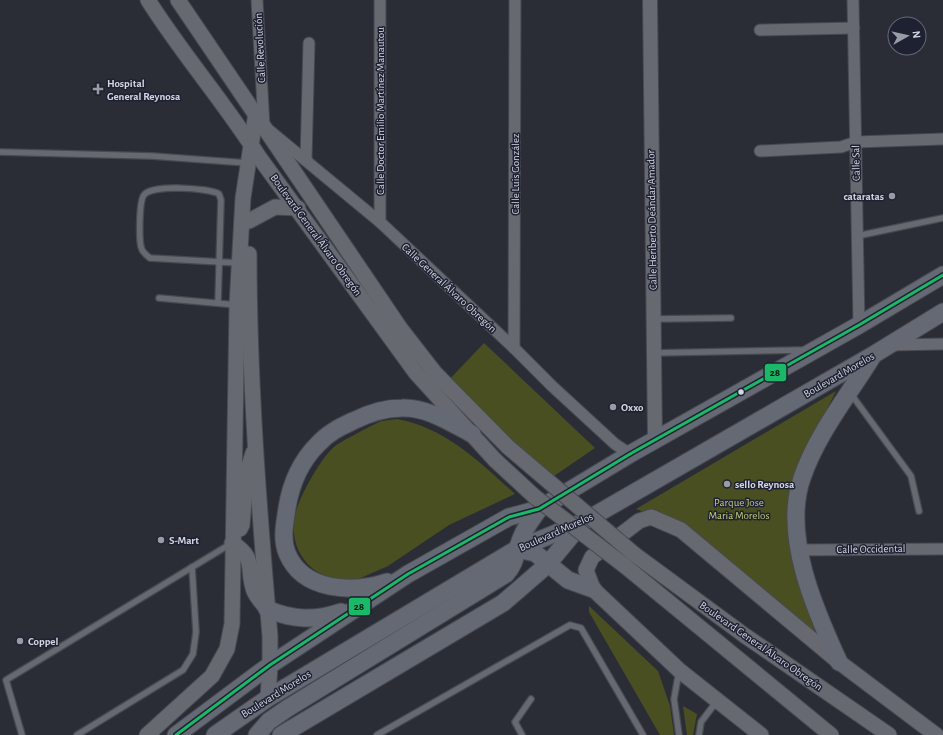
<svg xmlns="http://www.w3.org/2000/svg" width="943" height="735" font-family="'Alegreya Sans',sans-serif">
  <style>
    .green { fill: #4a4f22 }
    .lines { fill: none; stroke-linecap: round; stroke-linejoin: round }
    .service-casing { stroke: #474951; stroke-width: 8 }
    .minor-casing { stroke: #474951; stroke-width: 13 }
    .tertiary-casing { stroke: #474951; stroke-width: 16 }
    .secondary-casing { stroke: #474951; stroke-width: 17 }
    .primary-casing { stroke: #474951; stroke-width: 19 }
    .service { stroke: #676971; stroke-width: 5.5 }
    .minor { stroke: #676971; stroke-width: 11 }
    .tertiary { stroke: #676971; stroke-width: 14 }
    .secondary { stroke: #676971; stroke-width: 15 }
    .primary { stroke: #656974; stroke-width: 17 }
    .secondary-bridge-casing { stroke: #474951; stroke-width: 17; stroke-linecap: butt }
    .secondary-bridge { stroke: #676971; stroke-width: 15 }
    .bus-1-casing { stroke: #1d2131; stroke-width: 6 }
    .bus-1 { stroke: #1ab867; stroke-width: 3 }
    .poi-dot { fill: #999ca6; stroke: #1d2131; stroke-width: 1.5 }
    .bus-dot { fill: #d4d7e3; stroke: #1d2131; stroke-width: 1.5 }
    .labels { text-anchor: middle; dominant-baseline: central; stroke-width: 3; stroke-linejoin: round; paint-order: stroke }
    .street-label { font-size: 11px; fill: #d4d7e3; stroke: #1d2131 }
    .poi-label { font-size: 11px; font-weight: bold; fill: #d4d7e3; stroke: #1d2131; text-anchor: start }
    .park-label { font-size: 11px; fill: #c5ce7b; stroke: #1d2131 }
    .line-badge { stroke: #1d2131; stroke-width: 1.5 }
    .pale-badge-label { font-size: 11px; text-anchor: middle; font-weight: bold; fill: #111 }
  </style>
  <rect width="100%" height="100%" fill="#2b2d36"/>
  <g class="green">
    <polygon points="484,343 595,448 551,478 447,382"/>
    <polygon points="836,391 801,462 790,539 793,561 816,627 812,635 653,515 636,509"/>
    <path d="M 397,419 C 444,427 480,462 515,494 L 449,525 L 388,566 L 347,584 C 335,580 321,576 312,568 C 298,556 292,539 294,521 C 295,503 320,459 334,447 C 338,443 376,423 382,421 C 387,420 392,420 397,419 Z"/>
    <polygon points="589,606 658,671 670,706 674,735 660,735 589,612"/>
    <polygon points="683,706 697,714 693,735 687,735"/>
  </g>
  <g class="lines">
    <defs>
      <g id="service">
        <polyline points="0,152 152,156 247,163"/>
        <polyline points="857,236 943,218"/>
        <polyline points="159,298 237,305"/>
        <path d="M 218,303 L 221,200 L 219,194 C 209,188 152,184 144,195 C 139,201 139,238 141,247 C 142,252 146,255 150,258 L 239,263"/>
        <polyline points="653,319 731,318"/>
        <polyline points="653,353 805,350"/>
        <polyline points="851,394 911,476 919,511"/>
        <polyline points="22,735 6,680 232,543"/>
        <polyline points="77,735 183,670 193,654 196,632 192,567"/>
        <polyline points="377,735 570,625 581,628 643,735"/>
        <polyline points="522,735 515,722 531,699"/>
        <polyline points="679,735 674,699 679,671"/>
        <polyline points="699,735 701,722 717,701"/>
      </g>
      <g id="minor">
        <polyline points="257,0 264,126 380,222 514,348 552,386 615,444 630,454"/>
        <polyline points="380,0 380,222"/>
        <polyline points="853,0 859,325"/>
        <polyline points="760,30 854,28"/>
        <polyline points="760,151 841,147 856,142 943,139"/>
        <polyline points="306,160 309,43"/>
        <polyline points="892,345 943,344"/>
        <polyline points="514,348 515,0"/>
        <polyline points="799,550 943,549"/>
      </g>
      <polyline id="tertiary" points="650,0 655,440"/>
      <g id="secondary">
        <path d="M 148,0 C 182,54 225,103 259,157 L 416,373 L 495,460"/>
        <polyline points="178,0 400,328 435,373 508,447"/>
        <polyline points="249,221 275,207 298,208"/>
        <path d="M 249,254 C 249,381 259,509 270,636 L 270,665 L 268,698"/>
        <polyline points="240,529 242,525 245,490 248,469 253,453"/>
        <path d="M 232,543 C 257,558 246,569 254,591 C 257,598 263,604 267,609"/>
        <polyline points="634,554 744,635 889,735"/>
        <polyline points="625,566 831,735"/>
        <polyline points="147,735 212,676 227,649 232,624 237,305 243,198 256,113"/>
        <polyline points="761,735 680,671 593,589 586,570 592,557 639,521 651,517 681,530 839,662 936,735"/>
      </g>
      <g id="primary">
        <polyline points="517,549 535,553 568,580 593,589"/>
        <path d="M 387,582 C 353,593 303,592 287,553 C 281,538 285,523 287,508 C 291,483 300,462 318,444 C 328,433 340,427 353,421 C 369,413 385,408 402,408 C 427,407 451,423 472,434"/>
        <path d="M 267,609 C 293,620 315,621 341,612"/>
        <path d="M 839,662 C 815,610 782,535 802,478 C 817,434 848,396 872,357"/>
        <polyline points="176,735 270,665 408,574 509,517 539,509 630,454 859,325 943,275"/>
        <polyline points="215,735 268,698 517,549 583,522 873,355 943,312"/>
        <path d="M 257,735 L 269,721 L 288,708 L 506,574 C 517,562 515,551 522,536 C 526,526 533,518 539,509"/>
        <polyline points="281,735 503,603 547,565 581,524"/>
      </g>
    </defs>
    <use href="#service" class="service-casing"/>
    <use href="#minor" class="minor-casing"/>
    <use href="#tertiary" class="tertiary-casing"/>
    <use href="#secondary" class="secondary-casing"/>
    <use href="#primary" class="primary-casing"/>
    <use href="#service" class="service"/>
    <use href="#minor" class="minor"/>
    <use href="#tertiary" class="tertiary"/>
    <use href="#secondary" class="secondary"/>
    <use href="#primary" class="primary"/>
    <defs>
      <g id="secondary-bridge">
        <polyline points="508,447 634,554"/>
        <polyline points="495,460 535,497 625,566"/>
      </g>
    </defs>
    <use href="#secondary-bridge" class="secondary-bridge-casing"/>
    <use href="#secondary-bridge" class="secondary-bridge"/>
    <defs>
      <polyline id="bus-1" points="176,735 270,665 408,574 509,517 539,509 630,454 859,325 943,275"/>
    </defs>
    <use href="#bus-1" class="bus-1-casing"/>
    <use href="#bus-1" class="bus-1"/>
  </g>
  <g class="poi-dot">
    <path d="M96 83h4v4h4v4h-4v4h-4v-4h-4v-4h4z"/>
    <circle cx="892" cy="196" r="4"/>
    <circle cx="613" cy="407" r="4"/>
    <circle cx="727" cy="484" r="4"/>
    <circle cx="161" cy="540" r="4"/>
    <circle cx="20" cy="641" r="4"/>
  </g>
  <circle class="bus-dot" cx="741" cy="392" r="3.5"/>
  <g class="labels">
    <g class="street-label">
      <text transform="translate(260 48) rotate(-93)">Calle Revolución</text>
      <text transform="translate(380 111) rotate(-90)">Calle Doctor Emilio Martínez Manautou</text>
      <text transform="translate(856 163) rotate(-91)">Calle Sal</text>
      <text transform="translate(515 174) rotate(-90)">Calle Luis González</text>
      <text transform="translate(652 220) rotate(-91)">Calle Heriberto Deándar Amador</text>
      <text transform="translate(316 235) rotate(54)">Boulevard General Álvaro Obregón</text>
      <text transform="translate(449 288) rotate(43)">Calle General Álvaro Obregón</text>
      <text transform="translate(839 375) rotate(-30)">Boulevard Morelos</text>
      <text transform="translate(556 532) rotate(-24)">Boulevard Morelos</text>
      <text transform="translate(871 549) rotate(-1)">Calle Occidental</text>
      <text transform="translate(761 646) rotate(35)">Boulevard General Álvaro Obregón</text>
      <text transform="translate(276 694) rotate(-32)">Boulevard Morelos</text>
    </g>
    <g class="poi-label">
      <text x="107" y="83">Hospital<tspan x="107" dy="13">General Reynosa</tspan></text>
      <text x="884" y="196" text-anchor="end">cataratas</text>
      <text x="621" y="407">Oxxo</text>
      <text x="735" y="484">sello Reynosa</text>
      <text x="169" y="540">S-Mart</text>
      <text x="28" y="641">Coppel</text>
    </g>
    <g class="park-label">
      <text x="739" y="502">Parque Jose<tspan x="739" dy="13">Maria Morelos</tspan></text>
    </g>
  </g>
  <g class="line-badge">
    <rect x="764" y="363" width="23" height="19" rx="4" fill="#1ab867"/>
    <rect x="348" y="597" width="23" height="19" rx="4" fill="#1ab867"/>
  </g>
  <g class="pale-badge-label">
    <text x="775" y="376">28</text>
    <text x="359" y="610">28</text>
  </g>
  <g transform="translate(907 36) rotate(82)"><circle r="19" fill="#1d2131" stroke="#666a78"/>
  <path d="M0-3L7 15L0 10L-7 15Z" fill="#999ca6"/>
  <text y="-6" font-size="11" font-weight="bold" text-anchor="middle" fill="#d4d7e3">N</text>
  </g>
</svg>
